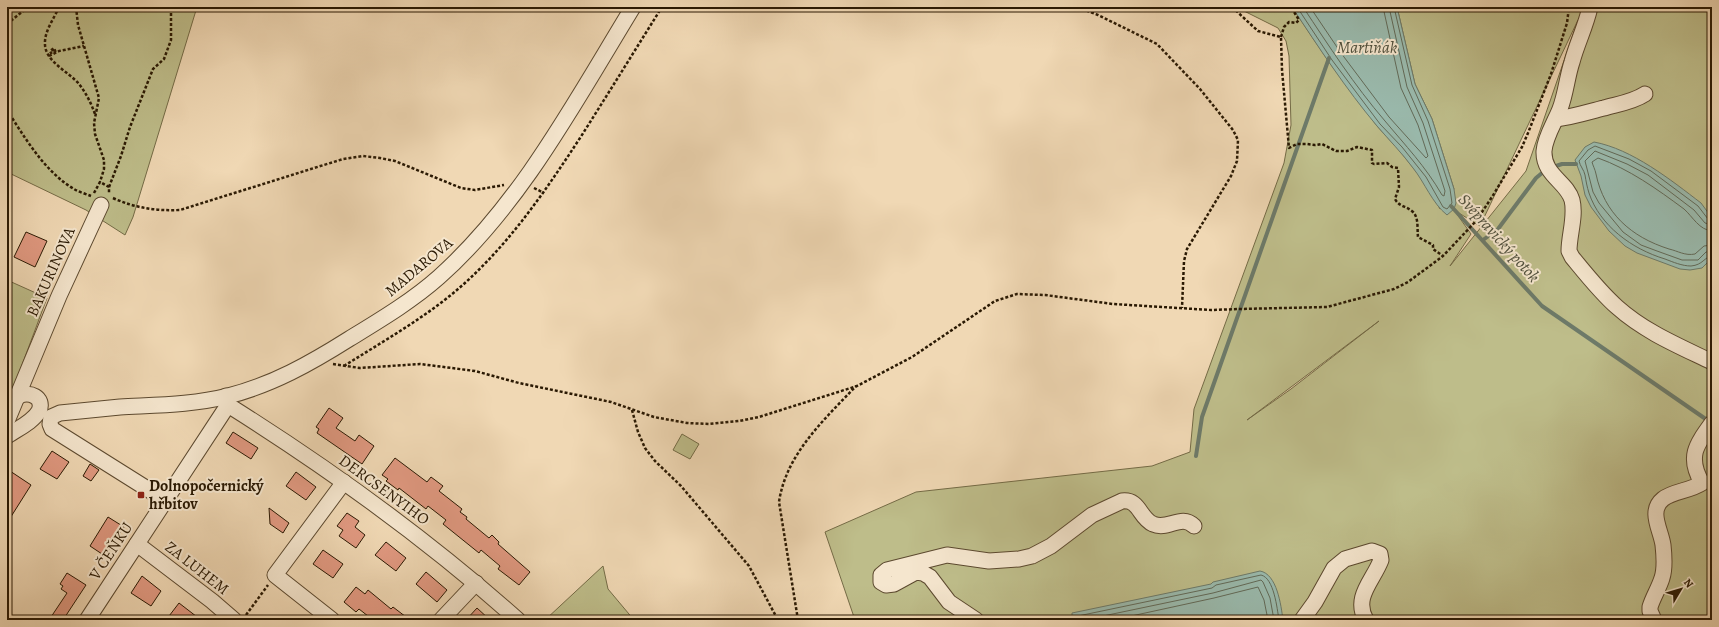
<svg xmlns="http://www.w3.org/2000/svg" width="1719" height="627" font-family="Alegreya,serif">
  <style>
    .green { fill: #bebd8a; stroke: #746b46; fill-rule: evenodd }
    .water { fill: #9abaad; stroke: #6d7a69 }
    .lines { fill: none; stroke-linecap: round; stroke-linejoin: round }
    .shore { stroke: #626a58; stroke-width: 1 }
    .stream { stroke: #6d7a69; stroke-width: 4 }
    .building { fill: #e19981; stroke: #2a1903 }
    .minor-casing { stroke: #5c492f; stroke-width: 17 }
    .path { stroke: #2a1903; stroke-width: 2.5; stroke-dasharray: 3 2; stroke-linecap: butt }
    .minor { stroke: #f5e6ce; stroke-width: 15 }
    .poi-dot { fill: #8f2418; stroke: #f5e6ce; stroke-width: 1.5 }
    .labels { text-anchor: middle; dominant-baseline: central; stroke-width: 4; stroke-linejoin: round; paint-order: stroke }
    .street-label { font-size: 16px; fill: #2a1903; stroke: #f5e6ce }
    .poi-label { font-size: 16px; font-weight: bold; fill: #2a1903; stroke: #f5e6ce; text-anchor: start }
    .water-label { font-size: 17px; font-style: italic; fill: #51513e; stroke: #f5e6ce }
  </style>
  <rect width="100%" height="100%" fill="#f0d8b4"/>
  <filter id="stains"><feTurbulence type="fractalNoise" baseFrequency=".005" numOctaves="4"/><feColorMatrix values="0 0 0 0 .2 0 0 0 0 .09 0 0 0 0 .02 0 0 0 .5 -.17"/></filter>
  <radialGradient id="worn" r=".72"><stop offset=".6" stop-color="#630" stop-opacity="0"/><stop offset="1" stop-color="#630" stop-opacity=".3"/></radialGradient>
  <g class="green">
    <polygon points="7,7 197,7 133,217 125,235 86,210 7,172"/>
    <path d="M 1236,7 L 1292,7 L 1329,62 L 1377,126 L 1399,150 L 1423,180 L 1440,209 L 1454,189 L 1432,119 L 1415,84 L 1397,7 L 1712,7 L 1712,620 L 855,620 L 825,532 L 916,492 L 1152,466 L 1190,452 L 1194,409 L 1284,163 L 1291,125 L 1289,56 L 1286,41 L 1278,28 ZM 1578,20 L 1526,171 L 1450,266 L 1471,234 L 1454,210 L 1480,226 ZM 1379,321 L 1291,389 L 1247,420 Z"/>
    <polygon points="7,280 47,298 13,389 7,389"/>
    <polygon points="682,434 699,444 690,459 673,450"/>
    <polygon points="603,566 608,589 634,620 545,620"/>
  </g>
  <g class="water">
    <path d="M 1292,7 L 1397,7 L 1415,84 L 1432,119 L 1454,189 L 1456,203 L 1454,209 L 1447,215 C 1432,203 1425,183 1413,168 C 1402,153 1389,140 1377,126 C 1346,89 1319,48 1292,7 Z"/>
    <path d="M 1594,142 C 1632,149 1671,180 1701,203 L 1712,218 L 1712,258 L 1702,268 L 1690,270 L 1680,269 L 1637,253 L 1625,246 L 1609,231 L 1591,207 L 1585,195 L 1581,176 L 1575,160 L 1585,147 Z"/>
    <path d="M 1260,571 C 1277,574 1281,605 1283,620 L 1072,620 L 1072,613 L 1211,584 L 1213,582 Z"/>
  </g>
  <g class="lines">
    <g class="shore">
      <polyline points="1297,7 1332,60 1380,124 1402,147 1426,177 1443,207 1447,209 1452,203 1450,189 1428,121 1412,85 1394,7"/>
      <path d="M 1303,7 C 1329,46 1354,85 1385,121 C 1405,145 1426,167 1442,195 L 1444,196 L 1445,191 L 1423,123 L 1407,87 L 1389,7"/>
      <polyline points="1310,7 1341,53 1389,117 1426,158 1428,156 1418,125 1401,88 1383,7"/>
      <path d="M 1712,220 L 1708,219 L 1698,206 L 1651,171 L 1629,159 L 1595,146 L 1588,150 L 1579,161 C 1580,166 1584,170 1585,175 C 1586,181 1587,187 1589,193 C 1600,226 1632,249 1665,259 C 1673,262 1682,266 1691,266 C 1703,265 1704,257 1712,256"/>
      <polyline points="1712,225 1705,223 1694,210 1648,175 1627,164 1595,151 1585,161 1593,192 1599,203 1623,232 1641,245 1657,251 1682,260 1698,260 1706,252 1712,251"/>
      <path d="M 1712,231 C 1699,230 1693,217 1684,209 C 1657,189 1629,169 1598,158 L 1592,162 C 1593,166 1595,169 1596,174 C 1604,213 1631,237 1669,249 C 1678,251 1685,256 1695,254 L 1704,246 L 1712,245"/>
      <path d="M 1077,620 L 1078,616 L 1212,588 L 1216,585 L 1261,575 C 1274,578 1277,608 1279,620"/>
      <polyline points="1084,620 1213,593 1261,580 1263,582 1270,598 1274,620"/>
      <polyline points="1113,620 1214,598 1258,587 1264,600 1268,620"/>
    </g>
    <g class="stream">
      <polyline points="1553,167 1562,164 1576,164"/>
      <polyline points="1451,206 1542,306 1710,422"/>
      <polyline points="1483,240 1498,229 1536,178 1542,173"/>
      <polyline points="1196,456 1202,417 1329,58"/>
    </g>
  </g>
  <g class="building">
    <polygon points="26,232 47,241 35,267 14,257"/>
    <polygon points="329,408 343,418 336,428 355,441 359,435 374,446 362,464 317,433 319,429 316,427"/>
    <polygon points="233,432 258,448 251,459 226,443"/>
    <polygon points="52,451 69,462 57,479 40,469"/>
    <polygon points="395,458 427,482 431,477 443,486 439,491 462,509 460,512 467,517 466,519 489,538 492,535 499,542 498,544 530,572 519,585 498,569 500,566 481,550 479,553 443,524 446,520 428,506 426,509 399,488 398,490 386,481 388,479 382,475"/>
    <polygon points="90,464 99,470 91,481 83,476"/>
    <polygon points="7,469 31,485 7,523"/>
    <polygon points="296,472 316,487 306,500 286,486"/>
    <polygon points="269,508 289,523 283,533 270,524"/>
    <polygon points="347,513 359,521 355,527 365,535 356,548 339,536 343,530 337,526"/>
    <polygon points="108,517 124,527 105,556 90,546"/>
    <polygon points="386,542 406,558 396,571 375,555"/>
    <polygon points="323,550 343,564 333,578 313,564"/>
    <polygon points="426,572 447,590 437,602 416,584"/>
    <polygon points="67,573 86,585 63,620 49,620 67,593 61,589 63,586 60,584"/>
    <polygon points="142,576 161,591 151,606 131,593"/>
    <polygon points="356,587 365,594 368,590 391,609 393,607 410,620 373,620 359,609 356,612 344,602"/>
    <polygon points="179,603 201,620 166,620"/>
    <polygon points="477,608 490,620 466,620"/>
  </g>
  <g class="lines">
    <defs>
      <g id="minor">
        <path d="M 1590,7 C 1586,26 1577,43 1572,62 C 1567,77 1566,93 1560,109 C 1555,122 1545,137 1544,151 C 1543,175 1567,182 1572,200 C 1576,216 1569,235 1569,251 L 1572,257 C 1586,274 1600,292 1617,307 C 1645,332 1679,346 1712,362"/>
        <path d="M 1556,119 C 1573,117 1588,112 1604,108 C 1618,104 1633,102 1645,94"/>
        <path d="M 226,396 L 228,405 C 330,469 428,540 518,620"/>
        <polyline points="7,421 59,296 101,205"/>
        <path d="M 7,436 C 17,429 33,422 39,411 C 45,397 29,391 19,396"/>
        <path d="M 165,500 L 52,429 L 50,424 L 51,417 L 60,413 C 80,411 100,409 120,407 C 155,405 193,405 228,396 C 272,385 311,363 349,339 C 380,320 412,301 439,277 C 521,204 576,100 633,7"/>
        <polyline points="137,544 212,601 234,620"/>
        <polyline points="87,620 228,405"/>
        <polyline points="332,620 275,575 344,482"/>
        <polyline points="441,620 476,583"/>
        <path d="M 976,620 L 949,602 L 930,577 L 923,573 L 916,572 L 894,584 L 886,585 L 881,582 L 881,575 L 887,570 L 947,555 L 989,561 L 1019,559 L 1032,556 L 1051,546 L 1092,515 L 1122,501 C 1140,499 1139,518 1153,524 C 1168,531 1181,513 1194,526"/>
        <path d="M 1302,620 L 1315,602 L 1334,568 L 1345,559 L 1372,551 L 1380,554 L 1381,560 C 1373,581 1353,597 1366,620"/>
        <path d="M 1654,620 L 1650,611 L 1650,607 C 1653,597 1659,588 1662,578 C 1665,569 1664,554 1663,545 C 1661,530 1648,511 1663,499 C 1673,491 1690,491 1702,483 C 1687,457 1696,445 1712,423"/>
      </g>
    </defs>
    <use href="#minor" class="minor-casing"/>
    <g class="path">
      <path d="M 59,7 C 54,19 44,31 45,45 C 46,62 69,72 79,84 C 86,93 91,103 95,114"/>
      <polyline points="76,7 78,25 99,98 94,123 95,134 104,160 104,169 100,182"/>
      <polyline points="1077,7 1098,15 1157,44 1200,89 1233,130 1238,140 1237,161 1231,176 1187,249 1184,261 1182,308"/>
      <path d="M 1232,7 L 1258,31 L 1281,37 L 1282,70 L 1289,148 L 1297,144 L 1307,144 L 1315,145 L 1322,144 L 1336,151 L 1347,151 L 1357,147 L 1372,150 L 1372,163 L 1374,164 L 1387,163 L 1392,167 L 1398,168 L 1399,187 L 1395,199 C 1399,207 1407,206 1413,212 C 1419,218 1417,229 1418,237 L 1433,245 L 1433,249 L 1443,256"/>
      <polyline points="7,24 28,7"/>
      <polyline points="1281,37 1284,27 1289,22 1296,23 1299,20 1291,7"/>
      <polyline points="52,49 54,51 51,53 50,51 54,48 56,53"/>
      <polyline points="49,56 59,51 84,46"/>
      <path d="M 7,110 C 25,138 45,172 74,189 C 79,192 86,194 91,196"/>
      <polyline points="109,187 121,156 130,127 153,69 164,59 171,40 171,7"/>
      <polyline points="534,188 544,193"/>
      <polyline points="94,193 100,182 109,187 109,194"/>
      <path d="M 113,198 C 135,208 156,211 180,210 L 343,159 L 363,156 L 380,158 L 395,161 L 461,188 L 475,190 L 504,185"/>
      <polyline points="333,364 360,368 420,364 475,371 519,383 611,402 654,417 687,423 709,424 739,421 759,417 857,386 912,357 995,301 1017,294 1045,295 1113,304 1211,310 1240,309 1327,307 1394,289 1408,282 1443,256 1476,221 1492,197 1522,147 1528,133 1551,74 1567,23 1569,7"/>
      <path d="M 344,366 C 385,340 430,315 466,282 C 512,240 546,190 580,138 C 608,94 635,50 662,7"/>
      <polyline points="632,410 638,432 645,448 655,461 681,486 749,566 778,620"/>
      <polyline points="246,615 268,585"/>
      <path d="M 798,620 L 779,502 C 786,454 824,420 856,386"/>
    </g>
    <use href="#minor" class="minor"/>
  </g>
  <rect class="poi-dot" x="137" y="491" width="8" height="8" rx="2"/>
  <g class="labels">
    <g class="street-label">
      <text transform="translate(419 267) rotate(-40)">MADAROVA</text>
      <text transform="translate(51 272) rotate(-66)">BAKURINOVA</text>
      <text transform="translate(384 490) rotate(36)">DERCSENYIHO</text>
      <text transform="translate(111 551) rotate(-57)">V ČEŇKU</text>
      <text transform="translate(197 568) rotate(38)">ZA LUHEM</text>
    </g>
    <g class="poi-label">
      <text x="149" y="486">Dolnopočernický<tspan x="149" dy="18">hřbitov</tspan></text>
    </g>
    <g class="water-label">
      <text x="1367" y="47">Martiňák</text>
      <text transform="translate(1499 238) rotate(48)">Svépravický potok</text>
    </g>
  </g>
  <rect width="1719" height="627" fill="none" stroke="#f0d8b4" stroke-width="24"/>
  <rect x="8" y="8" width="1703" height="611" fill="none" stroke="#2a1903" stroke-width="2"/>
  <rect x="12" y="12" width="1695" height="603" fill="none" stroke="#2a1903"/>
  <g transform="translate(1681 589) rotate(52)" stroke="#f5e6ce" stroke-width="3" paint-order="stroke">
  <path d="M0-3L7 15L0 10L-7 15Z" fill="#2a1903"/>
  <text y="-6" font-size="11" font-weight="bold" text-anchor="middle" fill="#2a1903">N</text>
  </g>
  <rect width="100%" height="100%" filter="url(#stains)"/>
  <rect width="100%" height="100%" fill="url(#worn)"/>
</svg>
